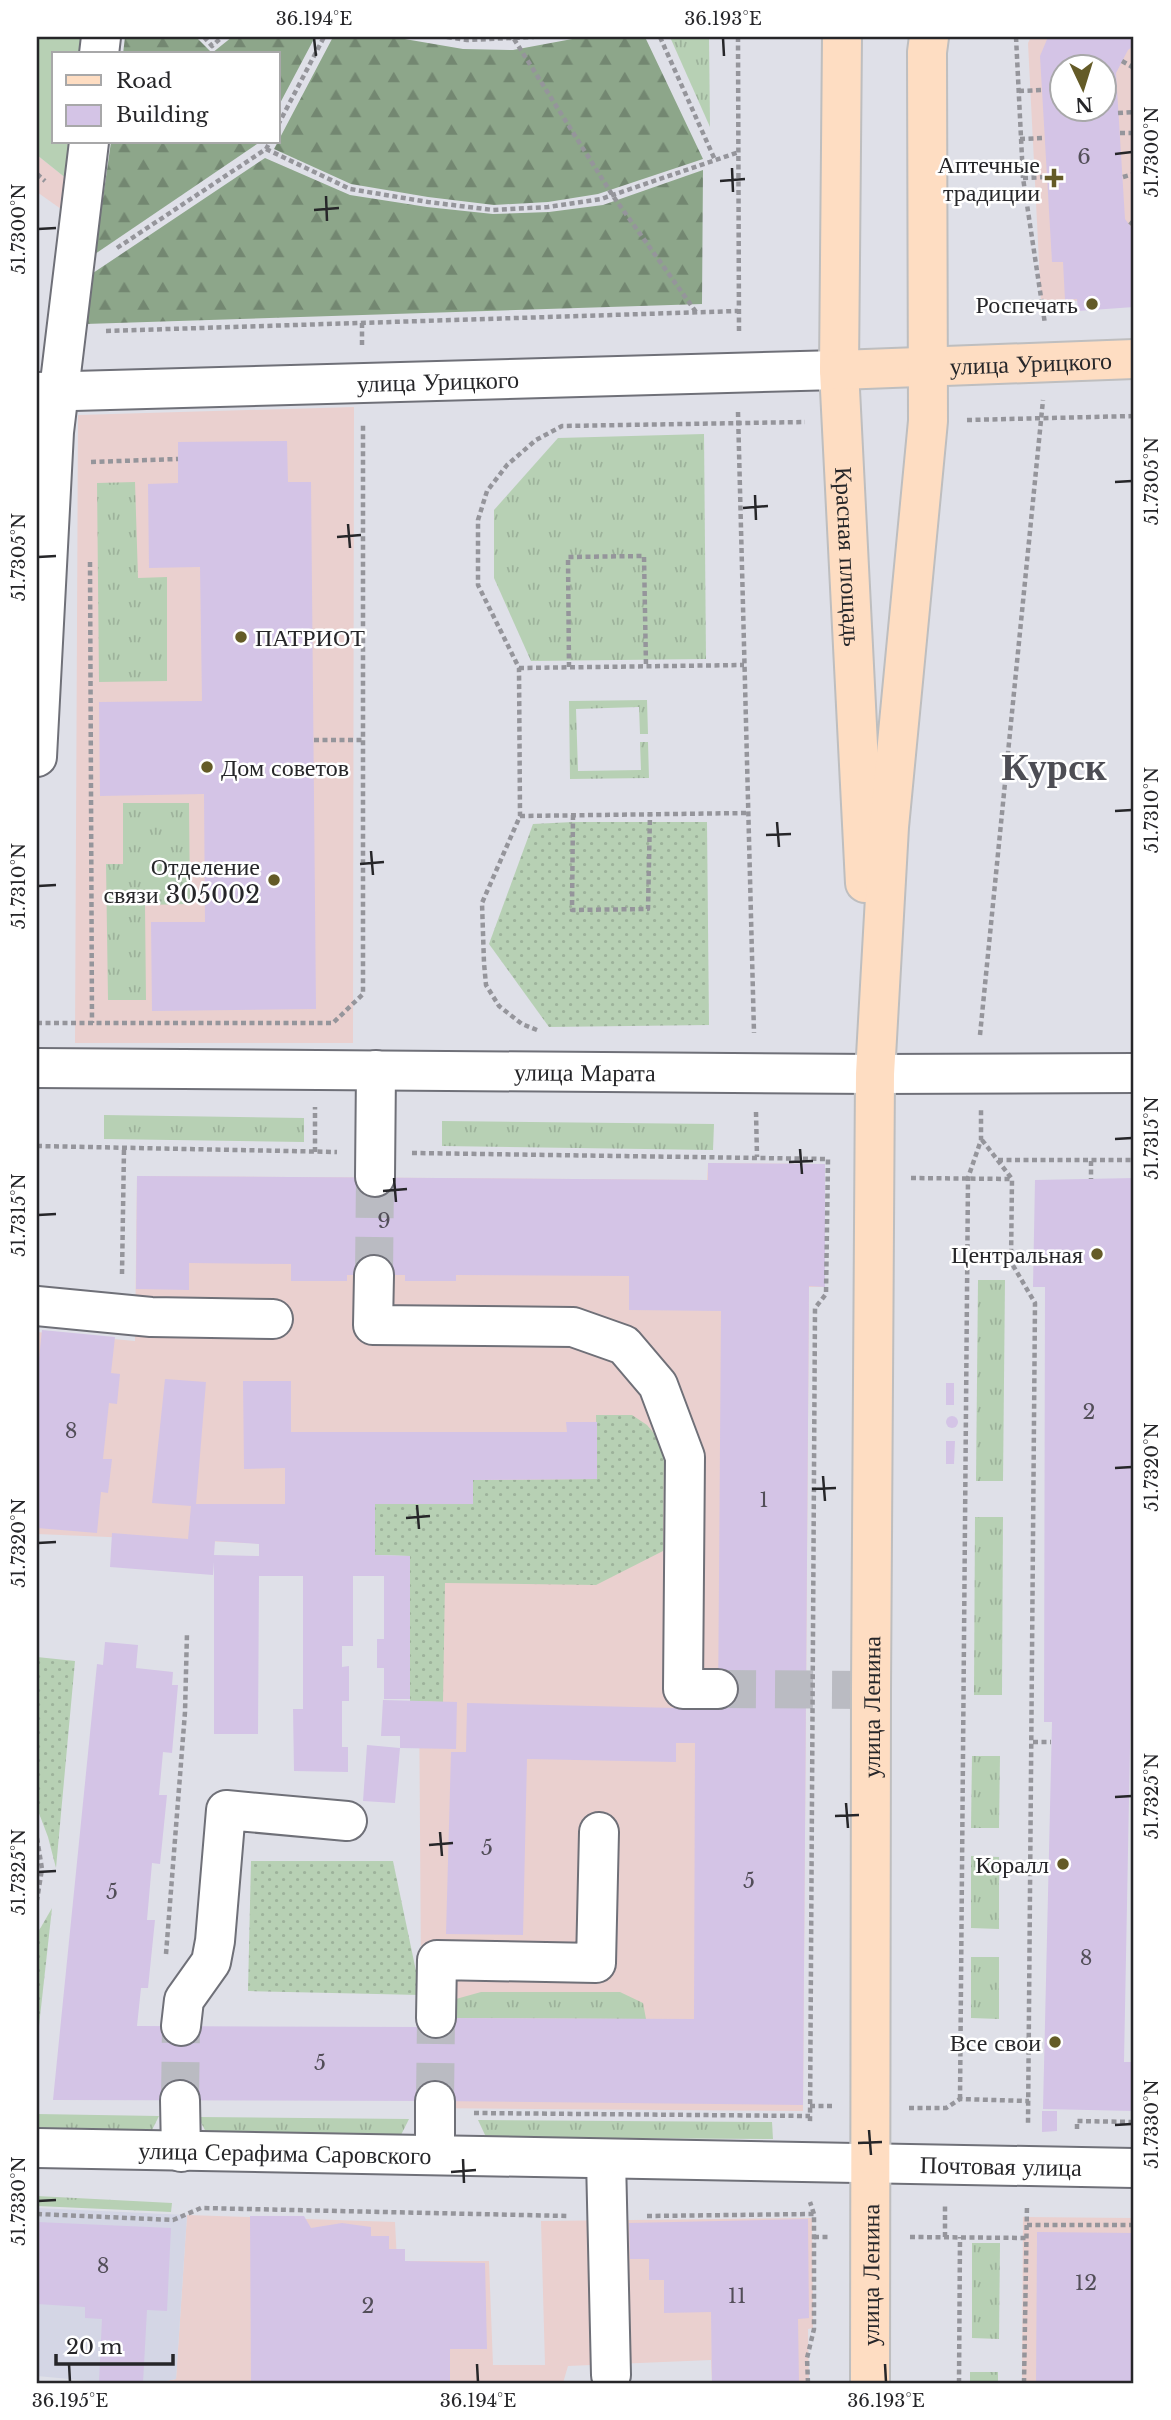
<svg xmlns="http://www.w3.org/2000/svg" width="1171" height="2420" font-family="'Libre Baskerville',serif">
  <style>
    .commercial { fill: #ead0cf; fill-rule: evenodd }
    .built { fill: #d4d6e5 }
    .grass { fill: url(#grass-tufts) }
    .forest { fill: url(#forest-firs) }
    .park { fill: #b7d0b4 }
    .garden { fill: url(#garden-dots) }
    .building { fill: #d4c4e6; fill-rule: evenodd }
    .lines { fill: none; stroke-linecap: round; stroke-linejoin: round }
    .minor-tunnel { stroke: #babbc2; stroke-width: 38; stroke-dasharray: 38 19; stroke-linecap: butt }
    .minor-casing { stroke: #6f7078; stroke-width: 42 }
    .major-casing { stroke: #bebebf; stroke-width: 42 }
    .path { stroke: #95959b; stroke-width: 4.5; stroke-dasharray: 5 3.5; stroke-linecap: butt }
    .minor { stroke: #fff; stroke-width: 38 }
    .major { stroke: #feddc2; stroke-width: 38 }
    .ticks { fill: none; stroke: #262629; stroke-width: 2.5 }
    .poi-dot { fill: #645b27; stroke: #fff; stroke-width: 2.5 }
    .labels { text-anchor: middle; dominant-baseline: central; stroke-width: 5; stroke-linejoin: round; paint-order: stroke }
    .number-label { font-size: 21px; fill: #524e58 }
    .poi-label { font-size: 24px; fill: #262629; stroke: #fff; text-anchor: end }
    .street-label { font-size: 24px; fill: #262629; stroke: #fff }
    .town-label { font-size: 38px; font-weight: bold; fill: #4d4d54; stroke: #fff }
    .neatline { fill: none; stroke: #262629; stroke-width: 2.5 }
    .ticks-label { font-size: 18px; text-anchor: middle; fill: #262629 }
  </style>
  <defs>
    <pattern id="grass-tufts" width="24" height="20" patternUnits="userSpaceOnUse" patternTransform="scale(1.75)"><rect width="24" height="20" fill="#b7d0b4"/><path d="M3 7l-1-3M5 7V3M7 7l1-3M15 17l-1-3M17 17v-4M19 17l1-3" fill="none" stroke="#9db29b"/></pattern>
    <pattern id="forest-firs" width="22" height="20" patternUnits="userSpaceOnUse" patternTransform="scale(1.75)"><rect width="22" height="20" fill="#8da68a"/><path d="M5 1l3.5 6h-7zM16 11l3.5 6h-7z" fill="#738771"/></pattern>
    <pattern id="garden-dots" width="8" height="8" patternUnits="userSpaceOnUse" patternTransform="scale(1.75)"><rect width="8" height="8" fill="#b7d0b4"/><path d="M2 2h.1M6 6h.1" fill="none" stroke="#9db29b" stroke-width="1.8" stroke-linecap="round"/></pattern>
  </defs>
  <rect width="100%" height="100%" fill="#dfe0e8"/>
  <g class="commercial">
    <path d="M 1031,37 L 1134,37 L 1134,299 L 1041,302 L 1028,43 ZM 1062,66 L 1104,66 L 1104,108 L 1062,108 Z"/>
    <polygon points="37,155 67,179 61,209 37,192"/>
    <polygon points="354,407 353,1043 75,1043 78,415"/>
    <polygon points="708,1163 825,1164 825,1287 809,1287 803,2111 422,2108 418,1550 37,1534 37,1332 135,1341 137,1176 707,1180"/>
    <polygon points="187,2215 395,2222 397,2261 489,2261 493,2365 545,2365 541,2221 812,2218 813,2328 808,2329 809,2383 712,2383 711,2360 568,2366 563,2383 156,2383 176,2379"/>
    <polygon points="1023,2217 1134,2218 1134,2383 1022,2383"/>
  </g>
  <polygon class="built" points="37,2208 187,2215 176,2379 156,2383 112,2383 37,2376"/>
  <g class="grass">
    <polygon points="670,37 709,37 710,127"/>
    <polygon points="704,434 706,659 531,661 494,578 494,510 558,438"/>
    <polygon points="135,482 138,578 167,577 167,681 99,682 97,483"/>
    <polygon points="647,700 648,734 640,734 639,707 576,709 578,771 641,770 640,742 648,742 649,778 570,779 569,701"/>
    <polygon points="123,803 189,803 190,904 145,905 146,1000 108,1000 106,864 123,864"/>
    <polygon points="104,1115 304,1118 304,1142 104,1139"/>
    <polygon points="442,1121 714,1124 713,1150 442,1146"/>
    <polygon points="978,1280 1005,1280 1003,1481 976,1481"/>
    <polygon points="975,1517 1003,1517 1002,1695 974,1695"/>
    <polygon points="972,1756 1000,1756 999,1828 971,1828"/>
    <polygon points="971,1856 999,1857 999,1929 971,1928"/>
    <polygon points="971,1957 999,1957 999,2019 971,2018"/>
    <polygon points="481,1992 620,1992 643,2003 646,2019 455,2018 456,1999"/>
    <polygon points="37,2114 159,2116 151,2132 37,2131"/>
    <polygon points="198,2117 409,2119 401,2135 207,2134"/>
    <polygon points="478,2120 772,2122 773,2139 486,2137"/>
    <polygon points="37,2196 172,2203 171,2212 37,2206"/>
    <polygon points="972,2243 1000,2243 999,2339 972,2338"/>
    <rect x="970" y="2372" width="28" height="11"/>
  </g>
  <g class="forest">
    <polygon points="125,37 196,37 212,53 232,37 315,37 278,107 278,54 123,54"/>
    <polygon points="333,37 393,37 463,49 513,50 583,37 645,37 703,159 598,194 548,202 494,205 428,197 351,184 274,149"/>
    <polygon points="111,142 260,142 95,254"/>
    <polygon points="265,158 350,195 427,207 493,214 549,212 603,205 703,170 702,304 85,324 93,273"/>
  </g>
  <polygon class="park" points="37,37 83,37 81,54 54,54 54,142 71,142 67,179 37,155"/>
  <g class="garden">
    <polygon points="573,822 707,822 709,1025 549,1027 489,944 533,824"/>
    <polygon points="596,1415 632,1415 647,1425 659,1439 664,1456 663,1551 596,1585 445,1583 443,1702 410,1701 410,1556 375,1555 375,1504 472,1504 470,1480 597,1479"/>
    <polygon points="37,1657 75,1661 56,1868 48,1837 37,1808"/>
    <polygon points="251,1861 393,1861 421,1995 248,1991"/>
    <polygon points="52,1908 37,2044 37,1934"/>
  </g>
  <g class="building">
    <path d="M 1048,37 L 1134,37 L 1134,45 L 1128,50 L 1116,73 L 1125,219 L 1134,231 L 1134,307 L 1078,311 L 1077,299 L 1065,300 L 1063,262 L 1052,262 L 1040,56 ZM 1062,66 L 1104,66 L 1104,108 L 1062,108 Z"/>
    <polygon points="287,441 288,482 311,482 316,1009 152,1011 151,922 205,922 204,794 100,796 99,702 202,701 200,567 149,568 148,484 178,483 178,442"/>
    <polygon points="708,1163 825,1164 825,1287 809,1286 803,2105 435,2101 53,2100 97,1664 103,1665 105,1642 138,1645 136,1668 173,1672 172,1685 178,1685 172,1753 163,1752 159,1795 167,1795 160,1864 152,1863 147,1920 155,1920 148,1988 141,1988 137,2026 423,2027 436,2018 694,2019 695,1743 676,1743 676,1762 527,1759 523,1935 446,1934 451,1752 466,1752 467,1703 718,1709 721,1311 629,1310 629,1276 456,1275 456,1281 405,1281 405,1275 347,1275 347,1281 291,1281 291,1264 189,1263 189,1290 136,1289 137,1176 708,1180"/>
    <polygon points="1134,1178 1134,1537 1124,2062 1134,2062 1134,2111 1043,2109 1052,1722 1044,1722 1045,1287 1033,1287 1035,1180"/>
    <polygon points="42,1330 115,1337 111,1373 120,1374 117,1404 109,1403 103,1459 112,1459 108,1493 101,1492 97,1533 37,1528 37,1378"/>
    <path d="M 165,1379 L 206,1382 L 196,1504 L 285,1504 L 285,1468 L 244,1469 L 243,1381 L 291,1381 L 291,1432 L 567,1432 L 566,1422 L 597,1422 L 597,1479 L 473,1480 L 473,1504 L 375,1504 L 375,1555 L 410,1556 L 410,1699 L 384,1699 L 384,1668 L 377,1668 L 377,1639 L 384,1639 L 384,1576 L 353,1576 L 353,1646 L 342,1646 L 342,1667 L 349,1666 L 349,1701 L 342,1701 L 342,1747 L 348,1747 L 348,1772 L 294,1771 L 293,1709 L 303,1709 L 303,1576 L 259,1576 L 258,1734 L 214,1734 L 214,1562 L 213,1575 L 110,1567 L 112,1533 L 188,1539 L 191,1506 L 152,1503 ZM 215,1541 L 259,1544 L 259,1556 L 214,1555 Z"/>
    <rect x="946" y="1383" width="8" height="22"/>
    <circle cx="952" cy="1422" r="6"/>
    <polygon points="946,1441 955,1441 954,1464 946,1464"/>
    <polygon points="383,1700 457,1702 456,1749 400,1748 400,1736 381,1736"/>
    <polygon points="367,1745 400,1748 395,1803 363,1801"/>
    <polygon points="1042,2111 1057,2111 1057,2131 1042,2132"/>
    <polygon points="250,2216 304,2216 311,2228 342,2223 371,2227 371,2236 389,2236 389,2249 405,2249 405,2261 485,2263 487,2349 450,2349 450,2383 251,2383"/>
    <polygon points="808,2219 809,2318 798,2319 799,2383 712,2383 711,2312 664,2313 664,2280 649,2280 649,2259 630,2259 629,2223"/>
    <polygon points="37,2222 171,2228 167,2311 147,2310 143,2383 99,2382 102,2319 85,2318 85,2307 37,2304"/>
    <polygon points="1037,2232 1134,2233 1134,2383 1036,2383"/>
  </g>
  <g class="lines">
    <g class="minor-tunnel">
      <polyline points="374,1275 375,1177"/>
      <polyline points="718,1689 871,1690"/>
      <polyline points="180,2100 181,2026"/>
      <polyline points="435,2101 436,2018"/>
    </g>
    <defs>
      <g id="minor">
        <polyline points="99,54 101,37"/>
        <path id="s1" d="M 37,392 L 839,370"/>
        <polyline points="37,757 54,432 89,142"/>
        <path id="s2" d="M 37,1068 L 875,1074 L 1134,1073"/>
        <polyline points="375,1177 376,1070"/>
        <polyline points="374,1275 373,1325 573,1327 624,1345 658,1385 685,1457 683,1689 718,1689"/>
        <polyline points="37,1306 151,1317 273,1319"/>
        <polyline points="436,2018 437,1960 596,1963 599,1832"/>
        <polyline points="181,2026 184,2000 211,1962 215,1941 226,1810 347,1821"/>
        <polyline points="180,2100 181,2152"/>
        <path id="s3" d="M 37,2148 L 1134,2168"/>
        <polyline points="435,2155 435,2101"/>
        <polyline points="606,2159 611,2375"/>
      </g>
      <g id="major">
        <path id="s4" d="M 842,37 L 839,370 L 865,883"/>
        <path id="s5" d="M 839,370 L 1134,359"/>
        <path id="s6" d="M 870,2383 L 871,1690 L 875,1074 L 889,827 L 928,421 L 927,52 L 929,37"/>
      </g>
    </defs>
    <use href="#minor" class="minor-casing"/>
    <use href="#major" class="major-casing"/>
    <g class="path">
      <polyline points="204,37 212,46 222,37"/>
      <polyline points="447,37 467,40 534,37"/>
      <polyline points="660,37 715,160"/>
      <polyline points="738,37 739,333"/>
      <polyline points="1016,37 1023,178 1045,324"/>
      <polyline points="514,39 613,196 696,312"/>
      <polyline points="1122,61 1134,68"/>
      <polyline points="1019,91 1042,90"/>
      <polyline points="1118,113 1134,112"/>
      <polyline points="278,125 324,37"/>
      <polyline points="1120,133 1134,133"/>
      <polyline points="1020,139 1045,138"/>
      <polyline points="266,149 350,189 428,202 493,210 548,207 601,199 739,152"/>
      <polyline points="37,174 45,181"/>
      <polyline points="1123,177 1134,174"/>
      <polyline points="1023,178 1047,177"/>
      <polyline points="1130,225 1134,220"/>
      <polyline points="117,248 266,149 270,142"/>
      <polyline points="362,323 362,346"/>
      <polyline points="106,331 738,311"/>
      <polyline points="738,412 754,1033"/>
      <polyline points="967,420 1134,416"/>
      <polyline points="91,462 178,459"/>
      <polyline points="90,562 92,1023"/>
      <polyline points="569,667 568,557 644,556 646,666"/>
      <polyline points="519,668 744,665"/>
      <polyline points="314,740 364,740"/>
      <polyline points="573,815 572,910 648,909 650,814"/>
      <polyline points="520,816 749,813"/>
      <polyline points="37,1023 333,1023 363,994 363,424"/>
      <polyline points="537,1030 522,1024 499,1006 486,985 484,963 482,903 520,816 519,668 478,585 478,520 487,491 507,465 536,440 562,426 805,422"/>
      <polyline points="980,1035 1043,400"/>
      <polyline points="756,1112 757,1157"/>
      <polyline points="982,1140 1012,1179 1011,1262 1035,1303 1028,2126"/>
      <polyline points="37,1146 337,1152"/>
      <polyline points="315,1152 315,1107"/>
      <polyline points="412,1153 828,1159 826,1294 815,1308 810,2123"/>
      <polyline points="998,1160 1134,1160"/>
      <polyline points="1091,1161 1091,1179"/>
      <polyline points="911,1178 1011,1179"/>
      <polyline points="122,1274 124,1149"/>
      <polyline points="1033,1742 1051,1742"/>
      <polyline points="1131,1742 1134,1742"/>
      <polyline points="37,1838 42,1869 37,1900"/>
      <polyline points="166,1954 185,1712 187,1633"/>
      <polyline points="960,2099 968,1178 981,1140 981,1110"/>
      <polyline points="810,2106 833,2106"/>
      <polyline points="909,2108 946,2108 960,2099 1029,2101"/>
      <polyline points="474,2113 810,2116"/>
      <polyline points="1077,2129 1077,2121 1134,2122"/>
      <polyline points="37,2214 173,2220 201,2208 568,2216"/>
      <polyline points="647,2216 814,2214"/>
      <polyline points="1027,2225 1134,2225"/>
      <polyline points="814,2237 831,2237"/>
      <polyline points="910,2237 1027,2238"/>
      <polyline points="945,2237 945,2203"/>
      <polyline points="808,2383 807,2358 814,2329 814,2214 810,2202"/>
      <polyline points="959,2383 960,2237"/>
      <polyline points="1024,2383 1027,2205"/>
    </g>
    <use href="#minor" class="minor"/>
    <use href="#major" class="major"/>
  </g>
  <path class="ticks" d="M 314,38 L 316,56M 723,38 L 724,56M 1115,154 L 1132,152M 732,168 L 733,192M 720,181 L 745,179M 326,196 L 327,221M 314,210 L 339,208M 38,229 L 56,228M 1115,482 L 1132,481M 755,495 L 756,520M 743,508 L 768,506M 348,524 L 350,548M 337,537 L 361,535M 38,557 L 56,556M 1115,811 L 1132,810M 777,822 L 779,847M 766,835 L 791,834M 371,851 L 373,875M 360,864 L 384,862M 38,886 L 56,885M 1115,1139 L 1132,1138M 800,1149 L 802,1174M 789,1162 L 813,1161M 394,1178 L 396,1202M 383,1191 L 407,1189M 38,1215 L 56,1214M 1115,1468 L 1132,1467M 823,1476 L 825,1501M 812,1489 L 836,1488M 417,1505 L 419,1529M 406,1518 L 430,1516M 38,1543 L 56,1542M 1115,1797 L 1132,1796M 846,1803 L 848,1828M 835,1816 L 859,1815M 440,1832 L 442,1856M 429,1845 L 453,1843M 38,1872 L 56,1871M 1115,2125 L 1132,2124M 869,2130 L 871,2155M 858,2143 L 882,2142M 463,2159 L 464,2183M 451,2172 L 476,2170M 38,2201 L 56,2200M 69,2364 L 70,2382M 477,2364 L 478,2382M 885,2364 L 886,2382"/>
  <g class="poi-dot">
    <path d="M1050.5 167.5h7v7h7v7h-7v7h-7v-7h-7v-7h7z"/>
    <circle cx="1092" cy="304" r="7"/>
    <circle cx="241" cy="637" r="7"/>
    <circle cx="207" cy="767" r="7"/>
    <circle cx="274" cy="880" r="7"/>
    <circle cx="1097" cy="1254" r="7"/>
    <circle cx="1063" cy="1864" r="7"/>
    <circle cx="1055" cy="2042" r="7"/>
  </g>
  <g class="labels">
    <g class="number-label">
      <text x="1084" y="157">6</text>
      <text x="384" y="1221">9</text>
      <text x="1089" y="1412">2</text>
      <text x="71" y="1431">8</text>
      <text x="764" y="1500">1</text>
      <text x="487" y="1848">5</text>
      <text x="749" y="1881">5</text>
      <text x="112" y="1892">5</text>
      <text x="1086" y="1958">8</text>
      <text x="320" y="2063">5</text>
      <text x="103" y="2266">8</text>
      <text x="1086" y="2283">12</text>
      <text x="737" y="2296">11</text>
      <text x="368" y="2306">2</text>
    </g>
    <g class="poi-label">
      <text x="1040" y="164">Аптечные<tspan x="1040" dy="28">традиции</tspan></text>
      <text x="1078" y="304">Роспечать</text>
      <text x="255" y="637" text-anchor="start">ПАТРИОТ</text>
      <text x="221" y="767" text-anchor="start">Дом советов</text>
      <text x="260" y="866">Отделение<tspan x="260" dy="28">связи 305002</tspan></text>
      <text x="1083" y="1254">Центральная</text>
      <text x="1049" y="1864">Коралл</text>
      <text x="1041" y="2042">Все свои</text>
    </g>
    <g class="street-label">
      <text stroke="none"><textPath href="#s5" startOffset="192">улица Урицкого</textPath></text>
      <text stroke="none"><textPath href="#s1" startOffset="401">улица Урицкого</textPath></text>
      <text stroke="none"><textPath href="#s4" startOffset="520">Красная площадь</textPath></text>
      <text stroke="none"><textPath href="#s2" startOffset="548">улица Марата</textPath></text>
      <text stroke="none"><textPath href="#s6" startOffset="676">улица Ленина</textPath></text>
      <text stroke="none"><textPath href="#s3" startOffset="248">улица Серафима Саровского</textPath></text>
      <text stroke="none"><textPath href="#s3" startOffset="964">Почтовая улица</textPath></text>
      <text stroke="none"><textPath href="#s6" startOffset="108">улица Ленина</textPath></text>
    </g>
    <g class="town-label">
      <text x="1054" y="766">Курск</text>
    </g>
  </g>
  <rect width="1171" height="2420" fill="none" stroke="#ffffff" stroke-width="77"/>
  <rect x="52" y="52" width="228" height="91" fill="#ffffff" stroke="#a8a8a9" stroke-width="2"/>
  <rect x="66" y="75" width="35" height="10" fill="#feddc2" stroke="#a8a8a9" stroke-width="2"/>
  <text x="116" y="88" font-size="21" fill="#262629">Road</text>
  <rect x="66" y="105" width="35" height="21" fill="#d4c4e6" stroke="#a8a8a9" stroke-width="2"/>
  <text x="116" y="122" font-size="21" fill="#262629">Building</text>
  <g transform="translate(1083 88) rotate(176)"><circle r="33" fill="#ffffff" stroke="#a8a8a9" stroke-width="2"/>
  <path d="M0-5L12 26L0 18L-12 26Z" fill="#645b27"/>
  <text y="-10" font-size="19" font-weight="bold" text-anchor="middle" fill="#262629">N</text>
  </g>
  <path d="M56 2354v10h117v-10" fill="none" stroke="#262629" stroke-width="3.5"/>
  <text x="66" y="2354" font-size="21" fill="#262629" stroke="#ffffff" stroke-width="5" paint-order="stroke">20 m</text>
  <rect x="38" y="38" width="1094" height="2344" class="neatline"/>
  <g class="ticks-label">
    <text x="314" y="25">36.194°E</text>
    <text x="723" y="25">36.193°E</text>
    <text transform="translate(1152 152) rotate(-90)" y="6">51.7300°N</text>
    <text transform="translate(19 229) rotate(-90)" y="6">51.7300°N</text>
    <text transform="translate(1152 481) rotate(-90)" y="6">51.7305°N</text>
    <text transform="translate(19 557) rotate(-90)" y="6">51.7305°N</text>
    <text transform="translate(1152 810) rotate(-90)" y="6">51.7310°N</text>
    <text transform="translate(19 886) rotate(-90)" y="6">51.7310°N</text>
    <text transform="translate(1152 1138) rotate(-90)" y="6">51.7315°N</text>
    <text transform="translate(19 1215) rotate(-90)" y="6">51.7315°N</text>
    <text transform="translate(1152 1467) rotate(-90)" y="6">51.7320°N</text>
    <text transform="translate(19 1543) rotate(-90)" y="6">51.7320°N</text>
    <text transform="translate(1152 1796) rotate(-90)" y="6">51.7325°N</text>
    <text transform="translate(19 1872) rotate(-90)" y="6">51.7325°N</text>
    <text transform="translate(1152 2124) rotate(-90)" y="6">51.7330°N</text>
    <text transform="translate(19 2201) rotate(-90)" y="6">51.7330°N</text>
    <text x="70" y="2407">36.195°E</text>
    <text x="478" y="2407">36.194°E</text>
    <text x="886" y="2407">36.193°E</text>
  </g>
</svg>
